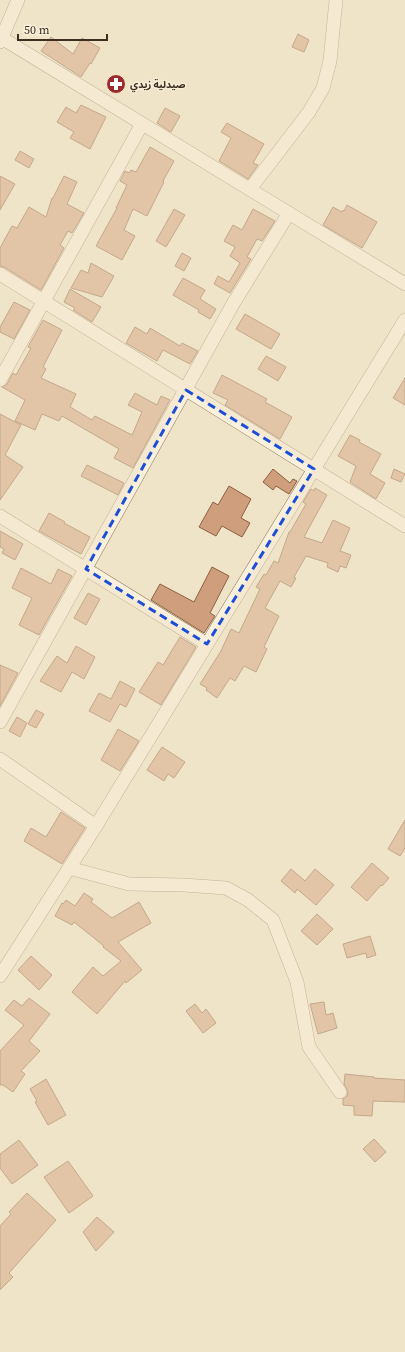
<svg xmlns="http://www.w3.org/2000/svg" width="405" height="1352" font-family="'Source Serif 4','Noto Sans Arabic',serif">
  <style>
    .building { fill: #cf9f7d; stroke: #8d5f41 }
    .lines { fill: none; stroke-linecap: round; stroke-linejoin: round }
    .minor-casing { stroke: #8d765c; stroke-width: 14 }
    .minor { stroke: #faf1dc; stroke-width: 13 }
    .marked { fill: none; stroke: #1d4ed8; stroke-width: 3; stroke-dasharray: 8 5; stroke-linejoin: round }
    .labels { text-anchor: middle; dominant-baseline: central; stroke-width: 3; stroke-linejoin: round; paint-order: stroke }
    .poi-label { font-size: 10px; font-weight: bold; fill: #3d2e20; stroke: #f7eed8; text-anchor: start }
  </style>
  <rect width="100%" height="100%" fill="#f0e4c8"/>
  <g class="building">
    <polygon points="298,34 309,40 304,52 292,47"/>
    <polygon points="51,37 73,54 82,38 100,48 91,64 90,63 81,77 41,51"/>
    <polygon points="81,105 106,117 90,149 70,138 74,132 57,122 66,107 76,113"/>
    <polygon points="165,108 180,116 171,132 157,123"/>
    <polygon points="227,123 264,144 253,163 258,165 248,179 219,161 231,138 221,132"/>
    <polygon points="150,147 174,161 163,181 164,182 147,216 133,209 124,230 135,236 122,260 96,246 117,208 116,208 127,185 120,181 125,171 129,173 131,170 136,172"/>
    <polygon points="20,151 34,159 29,168 15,160"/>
    <polygon points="0,176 15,184 0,210"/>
    <polygon points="64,176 77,182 67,204 84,213 72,233 68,231 60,245 64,248 41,290 4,267 0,266 0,248 12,226 17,228 29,207 46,217 52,198 53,198"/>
    <polygon points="347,205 377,222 362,248 323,225 333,207 342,212 343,210 344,211"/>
    <polygon points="174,209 185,215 166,247 156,241"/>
    <polygon points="253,209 275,221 262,241 257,239 247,257 251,259 230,293 214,284 218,276 229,282 240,263 230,256 235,247 224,241 233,225 242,230"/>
    <polygon points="182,253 191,258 184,271 175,266"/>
    <polygon points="91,263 114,276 102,297 71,288 81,270 88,273"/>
    <polygon points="183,278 205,290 200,299 216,309 210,319 198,312 199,310 173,295"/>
    <polygon points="70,289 101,307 92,322 73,310 75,308 64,302"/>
    <polygon points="14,302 30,310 14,339 0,332 0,327"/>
    <polygon points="245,314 280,334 271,349 236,329"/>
    <polygon points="43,320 62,330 43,367 46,369 41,378 76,394 70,407 92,420 95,416 132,435 142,412 128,405 135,393 157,405 161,396 170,400 133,468 114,458 119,449 62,416 59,421 42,414 35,430 15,421 25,400 2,387 7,384 13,373 16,375 31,348 28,347"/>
    <polygon points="135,327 147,334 150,328 180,346 182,343 198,351 190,364 163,350 157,361 126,343"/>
    <polygon points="266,356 286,367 278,381 258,369"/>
    <polygon points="222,375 267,399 265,402 292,417 280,439 225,405 228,400 213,393"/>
    <polygon points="405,378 405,405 393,398"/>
    <polygon points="0,414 21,425 5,455 23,467 0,500"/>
    <polygon points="350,435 360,440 359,442 381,454 370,474 385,483 376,499 350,482 356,466 338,456"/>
    <polygon points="87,465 124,483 118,495 81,476"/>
    <polygon points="273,469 290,483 293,479 297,481 289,494 276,486 273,490 263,482"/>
    <polygon points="394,469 405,474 401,482 391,478"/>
    <polygon points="229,486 251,499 241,518 250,523 242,537 222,526 216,536 199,527 213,502 218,505"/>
    <polygon points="315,488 327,495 304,537 322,543 333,520 350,528 340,551 351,555 346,568 340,566 338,572 327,567 328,563 306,556 294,577 296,578 291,587 280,581 265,608 279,616 264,647 267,649 256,672 244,666 235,681 230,678 217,698 206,690 207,688 200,684 221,651 231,629 239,633 260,589 256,587 264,574 266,575 274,561 278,563 289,532 290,532 306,504 303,502 311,489 314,491"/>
    <polygon points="49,513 65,522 64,523 90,537 81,554 55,540 39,531"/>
    <polygon points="0,531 23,544 15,560 2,553 4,549 0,547"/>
    <polygon points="212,567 229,576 210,613 215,616 204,633 151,600 160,584 194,602"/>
    <polygon points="21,568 51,584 58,569 72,576 39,635 19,625 32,598 12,588"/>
    <polygon points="88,593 100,599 86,625 74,618"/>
    <polygon points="180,637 196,647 161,705 139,692 158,662 163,665"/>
    <polygon points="76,646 95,657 84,679 72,672 61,692 40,681 57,656 67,663"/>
    <polygon points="0,665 18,673 0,706"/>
    <polygon points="120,681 135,689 126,707 120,704 110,722 89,711 99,693 111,699"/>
    <polygon points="36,710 44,714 36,728 28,724"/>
    <polygon points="17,717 27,723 20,737 9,731"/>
    <polygon points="118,729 139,741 120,771 101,760"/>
    <polygon points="162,747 185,762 174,778 168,774 164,781 147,770"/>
    <polygon points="61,812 85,828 62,864 24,841 31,828 46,837"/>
    <polygon points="405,820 405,848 400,856 388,849"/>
    <polygon points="372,863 389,878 382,886 381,885 367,901 351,887"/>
    <polygon points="291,869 305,881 315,869 334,885 316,905 297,889 295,893 281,881"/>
    <polygon points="84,893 93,899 91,902 112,918 139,902 151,923 118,942 142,970 126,983 125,981 97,1014 72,992 93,967 103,976 121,961 103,947 104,946 74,922 72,925 55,916 62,903 63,904 66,900 75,906"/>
    <polygon points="317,914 333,929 317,945 301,931"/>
    <polygon points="370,936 376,955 367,958 366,953 347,958 343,944"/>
    <polygon points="31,956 52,975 39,990 18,970"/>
    <polygon points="29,998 50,1014 29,1041 40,1051 21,1071 25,1074 13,1092 3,1085 0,1085 0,1051 24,1025 5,1010 14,1000 22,1006"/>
    <polygon points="324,1002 326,1015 333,1013 337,1028 318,1034 310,1004"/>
    <polygon points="195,1004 202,1013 206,1009 216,1023 203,1033 186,1011"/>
    <polygon points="345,1074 374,1077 374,1078 405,1080 405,1102 373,1101 372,1116 354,1115 354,1106 343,1105 343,1099 347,1096 348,1092 344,1084"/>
    <polygon points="46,1079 66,1115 48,1125 35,1102 37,1101 30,1089"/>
    <polygon points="374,1139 386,1152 375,1162 363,1149"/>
    <polygon points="19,1140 38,1165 12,1184 0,1168 0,1154"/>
    <polygon points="68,1161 93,1196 69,1213 44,1177"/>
    <polygon points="27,1193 56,1220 9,1273 13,1277 0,1290 0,1226 11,1214 9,1212"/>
    <polygon points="97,1217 114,1232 96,1251 83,1232"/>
  </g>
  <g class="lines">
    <defs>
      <g id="minor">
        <polyline points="0,37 405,284"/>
        <polyline points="0,42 18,0"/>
        <polyline points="250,189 309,112 323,88 330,61 336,0"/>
        <polyline points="0,274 405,526"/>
        <polyline points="0,380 142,124"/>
        <polyline points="0,516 207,644"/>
        <polyline points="0,722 233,304 289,213"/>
        <polyline points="0,759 96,826"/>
        <polyline points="69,868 129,884 184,885 226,888 248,900 273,920 297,982 309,1047 340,1092"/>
        <polyline points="0,976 96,826 405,320"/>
      </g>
    </defs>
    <use href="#minor" class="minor-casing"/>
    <use href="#minor" class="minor"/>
  </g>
  <path d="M0 0H405V1352H0ZM 186,390 L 314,469 L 207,644 L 86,569 Z" fill="#f0e4c8" fill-opacity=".55" fill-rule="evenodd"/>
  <path class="marked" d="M 186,390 L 314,469 L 207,644 L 86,569 Z"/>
  <defs>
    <symbol id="pharmacy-disc" viewBox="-11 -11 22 22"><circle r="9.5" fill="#9e2a2b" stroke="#f7eed8"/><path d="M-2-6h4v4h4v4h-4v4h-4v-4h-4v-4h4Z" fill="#fff"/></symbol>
  </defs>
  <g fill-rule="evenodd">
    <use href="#pharmacy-disc" x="105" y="73" width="22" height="22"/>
  </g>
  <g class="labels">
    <g class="poi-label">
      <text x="130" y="84">صيدلية زيدي</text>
    </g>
  </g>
  <path d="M18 34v6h89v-6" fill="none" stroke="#3d2e20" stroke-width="2"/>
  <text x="24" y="34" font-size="12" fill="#3d2e20" stroke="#f7eed8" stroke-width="3" paint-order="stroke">50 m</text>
</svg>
